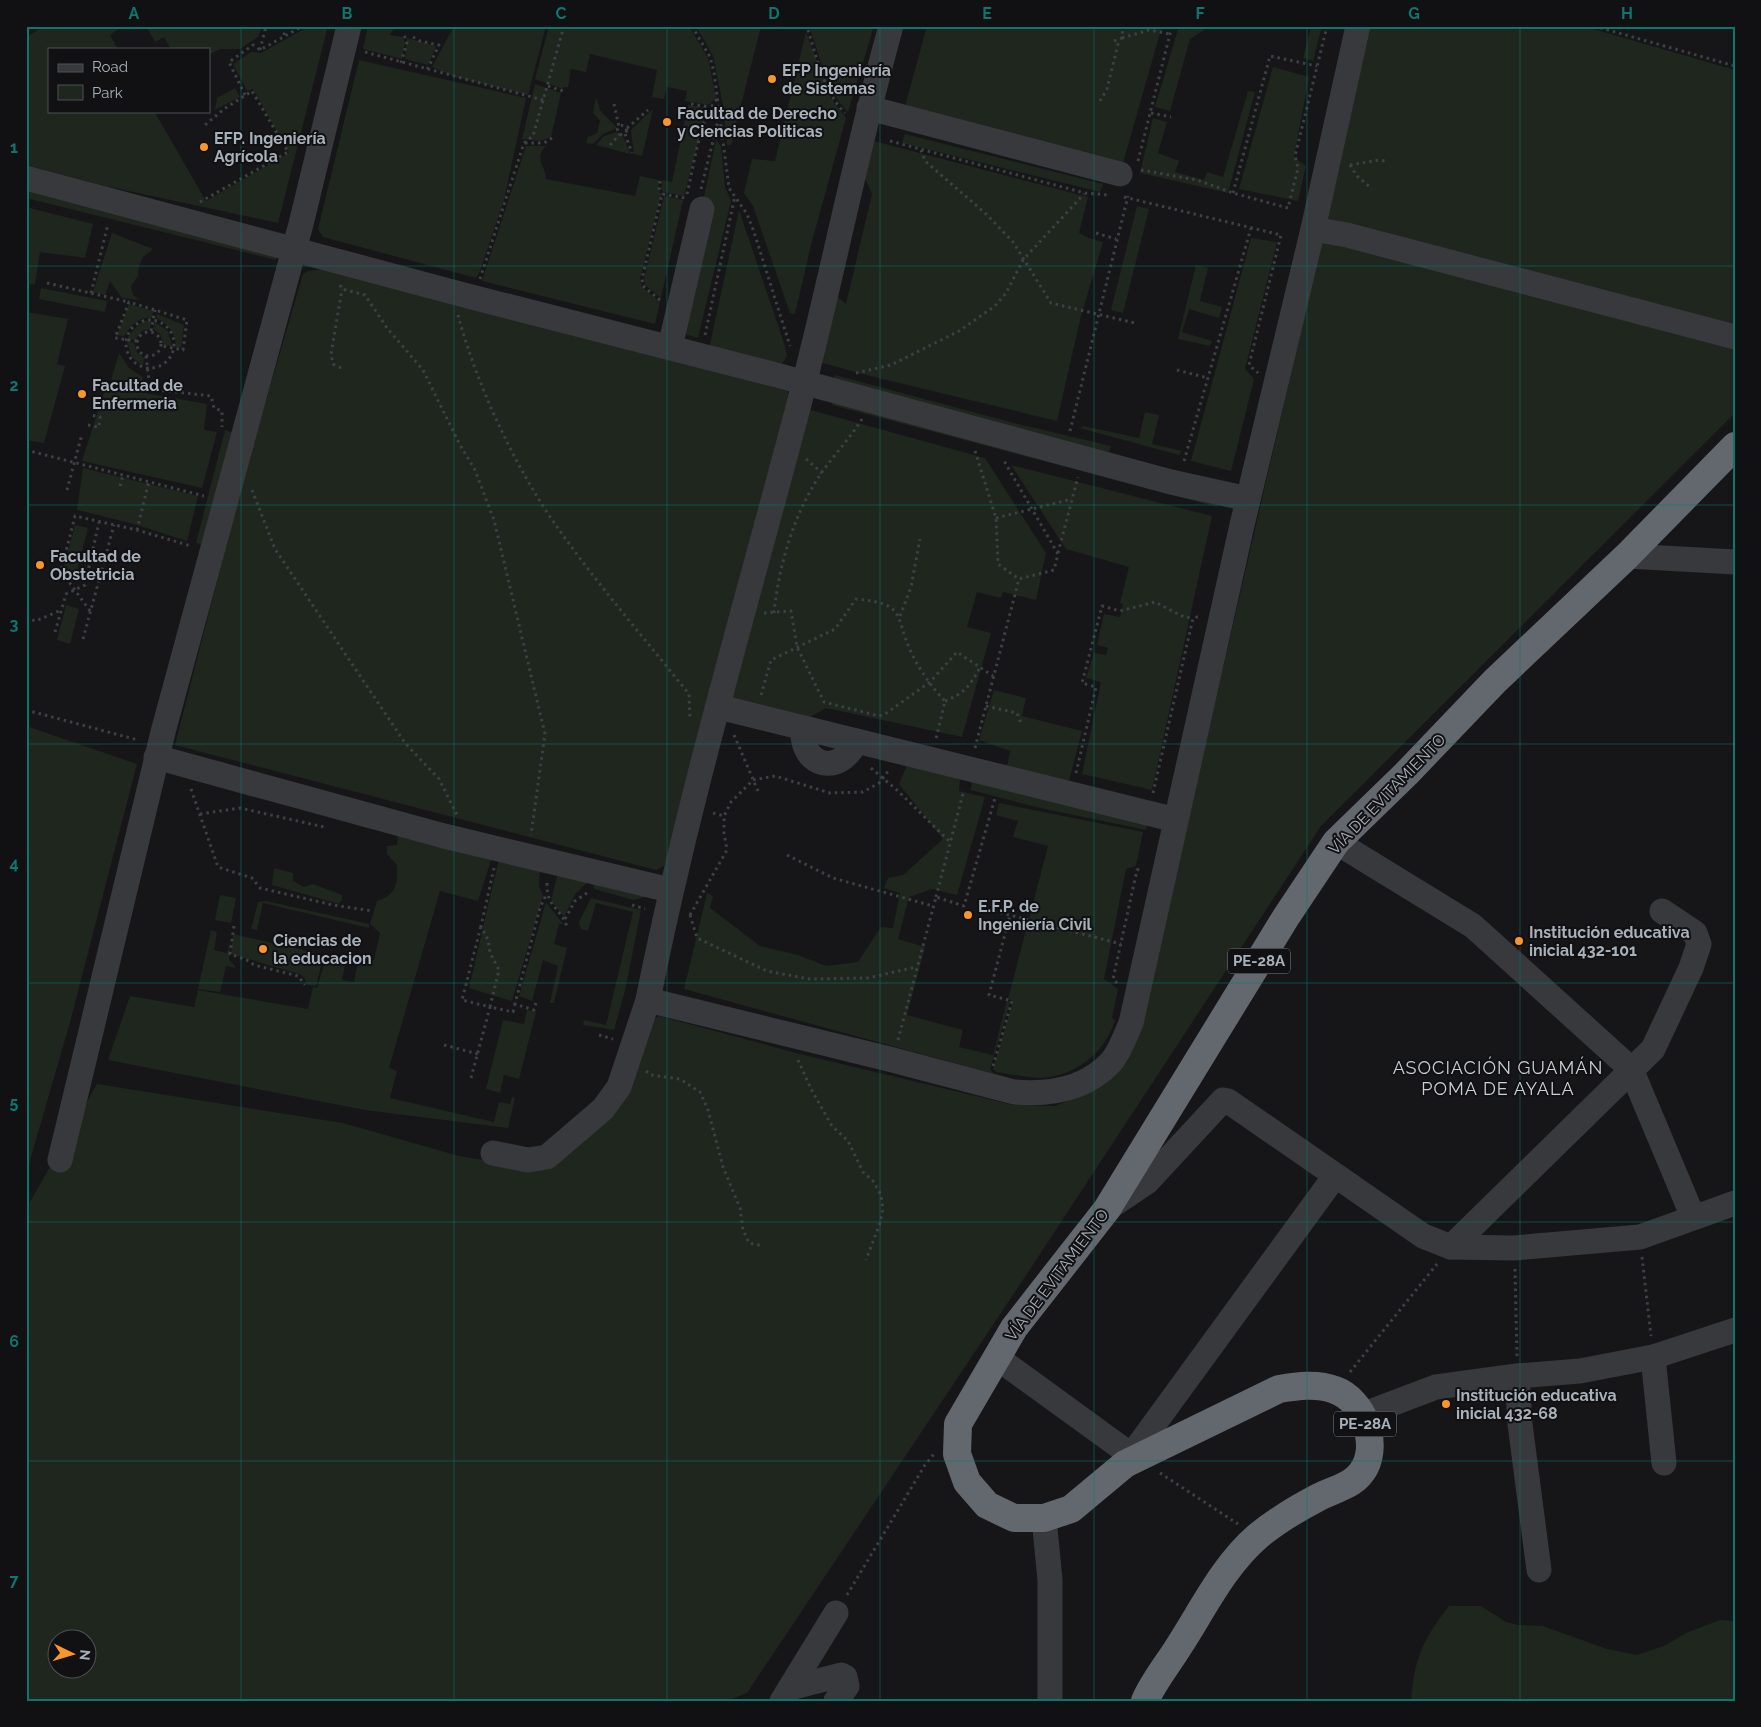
<svg xmlns="http://www.w3.org/2000/svg" width="1761" height="1727" font-family="Raleway,sans-serif">
  <style>
    .green { fill: #1e261e; fill-rule: evenodd }
    .lines { fill: none; stroke-linecap: round; stroke-linejoin: round }
    .path { stroke: #3d4044; stroke-width: 3; stroke-dasharray: 2.5 4; stroke-linecap: butt }
    .minor { stroke: #37393d; stroke-width: 25 }
    .highway { stroke: #63686f; stroke-width: 28 }
    .grid { fill: none; stroke: #0f766e; stroke-width: 1; stroke-opacity: 0.55 }
    .poi-dot { fill: #f7962f; stroke: #111113; stroke-width: 2 }
    .labels { text-anchor: middle; dominant-baseline: central; stroke-width: 4; stroke-linejoin: round; paint-order: stroke }
    .shield { fill: #111113; stroke: #7b8087; stroke-width: 1 }
    .shield-label { font-size: 15px; font-weight: bold; fill: #a8b0b9 }
    .poi-label { font-size: 16px; font-weight: bold; fill: #a8b0b9; stroke: #111113; text-anchor: start }
    .street-label { font-size: 16px; fill: #a8b0b9; stroke: #111113 }
    .neighbourhood-label { font-size: 18px; letter-spacing: 1px; fill: #c9ced4; stroke: #111113 }
    .neatline { fill: none; stroke: #0f766e; stroke-width: 2 }
    .grid-label { font-size: 16px; text-anchor: middle; font-weight: bold; fill: #0f766e }
  </style>
  <rect width="100%" height="100%" fill="#161618"/>
  <g class="green">
    <polygon points="45,26 123,26 110,35 118,49 49,49 49,111 154,111 206,201 289,153 253,89 247,91 233,64 251,52 261,53 309,26 328,26 278,223 105,186 26,165 26,37"/>
    <polygon points="146,26 262,26 258,37 240,49 220,49 209,55 209,49 171,49 164,37 155,42"/>
    <polygon points="368,26 395,26 390,35 403,37 405,43 402,59 363,49"/>
    <polygon points="454,26 546,26 528,95 455,77 432,67"/>
    <polygon points="549,26 689,26 708,58 716,97 709,105 685,101 687,91 667,87 664,99 652,97 657,70 590,54 586,72 571,69 568,87 563,87 563,89 535,79"/>
    <polygon points="696,26 761,26 731,145 727,145 723,106 713,56"/>
    <path d="M 809,26 L 874,26 L 848,112 C 825,89 820,55 809,26 Z"/>
    <polygon points="927,26 1162,26 1123,163 905,106"/>
    <polygon points="1179,26 1205,26 1204,30 1190,39 1170,111 1155,107"/>
    <polygon points="1311,26 1322,26 1313,61 1303,58"/>
    <path d="M 1371,26 L 1583,26 L 1735,70 L 1735,413 L 1321,826 L 1021,1283 L 747,1693 L 727,1701 L 26,1701 L 26,1209 L 97,1084 L 343,1123 L 459,1156 L 546,1170 L 653,1020 L 659,1016 L 796,1053 L 1013,1105 L 1055,1106 L 1072,1099 L 1147,998 ZM 58,1640 L 88,1640 L 88,1670 L 58,1670 Z"/>
    <polygon points="806,32 831,98 846,118 811,245 795,314 790,313 753,206 744,193 752,159 775,161"/>
    <polygon points="407,38 436,46 428,65 405,59"/>
    <polygon points="359,60 526,98 504,200 480,271 476,278 323,237 318,229"/>
    <polygon points="1273,67 1309,77 1294,157 1306,166 1298,201 1239,189"/>
    <polygon points="535,84 561,93 551,137 540,141 522,139"/>
    <polygon points="235,88 240,97 215,110 217,98"/>
    <polygon points="1248,91 1255,92 1228,193 1140,173 1153,118 1167,122 1158,153 1179,161 1175,172 1204,180 1207,172 1223,177"/>
    <polygon points="596,97 600,110 617,128 603,134 593,144 586,143 588,137 597,133 600,121 593,113"/>
    <polygon points="688,105 707,108 684,196 663,192 661,188 662,180 672,182"/>
    <polygon points="653,109 642,156 634,154 631,130"/>
    <polygon points="617,132 623,136 630,154 596,145 604,136"/>
    <polygon points="905,134 1103,184 1100,192 902,143"/>
    <polygon points="716,140 721,146 725,187 731,201 698,338 685,334 704,197"/>
    <polygon points="874,141 1088,197 1079,233 1089,238 1103,242 1081,316 1057,421 866,375 819,362 835,295 846,304 872,194 864,176"/>
    <path d="M 526,146 L 546,146 C 533,159 546,166 546,179 L 635,196 L 640,176 L 659,180 L 658,189 L 661,195 L 640,279 L 642,287 L 660,302 L 655,324 L 482,281 Z"/>
    <polygon points="26,186 276,256 276,260 26,198"/>
    <polygon points="664,196 683,200 661,298 645,285 644,279"/>
    <polygon points="1137,206 1149,209 1123,313 1111,310"/>
    <polygon points="26,207 93,224 85,258 40,252 35,284 28,284 26,296"/>
    <polygon points="739,210 784,343 787,356 782,364 709,349"/>
    <polygon points="112,233 153,249 143,257 139,266 138,276 131,286 133,295 140,300 122,298 110,281 105,295 93,292"/>
    <polygon points="1251,238 1277,242 1245,369 1254,379 1231,471 1191,461"/>
    <polygon points="1196,265 1208,268 1200,301 1222,307 1219,318 1189,309 1182,332 1212,341 1210,346 1178,339"/>
    <polygon points="331,268 787,391 791,396 669,863 656,870 175,745 245,472 303,274 308,271"/>
    <polygon points="41,288 107,301 105,312 39,299"/>
    <path d="M 129,304 L 153,311 L 152,318 C 138,316 131,326 124,336 L 117,335 Z"/>
    <polygon points="26,312 68,319 57,364 65,366 44,443 26,440"/>
    <path d="M 157,314 L 184,325 L 181,348 L 176,347 C 175,332 169,324 156,318 Z"/>
    <polygon points="145,321 151,321 150,329 142,331 135,340 127,338 138,325"/>
    <polygon points="155,322 168,331 172,346 164,345 160,334 153,329"/>
    <polygon points="127,341 134,343 137,352 144,358 143,366 132,357"/>
    <polygon points="119,353 129,368 143,377 141,385 111,380"/>
    <polygon points="835,375 1014,423 1111,446 1108,455 834,379"/>
    <polygon points="106,386 207,404 204,430 217,432 202,488 82,461"/>
    <polygon points="833,400 1221,504 1217,507 832,405"/>
    <polygon points="807,409 985,458 1046,553 1036,600 1003,592 1001,598 977,592 967,627 991,633 962,737 826,708 808,718 732,699"/>
    <polygon points="1145,412 1159,415 1152,444 1182,451 1179,455 1080,428 1083,426 1139,438"/>
    <polygon points="225,430 234,433 205,545 196,543"/>
    <polygon points="1011,465 1212,516 1152,790 1082,774 1101,682 1086,678 1094,653 1106,655 1108,648 1097,645 1104,614 1120,617 1123,604 1120,603 1129,567 1066,549"/>
    <polygon points="83,468 198,496 187,541 134,524 77,510"/>
    <polygon points="75,525 88,528 76,574 63,570"/>
    <polygon points="66,605 79,609 70,644 57,640"/>
    <polygon points="994,690 1026,698 1022,716 1082,731 1069,781 1007,767 1010,751 979,740"/>
    <polygon points="26,726 137,764 69,1026 26,1174"/>
    <polygon points="909,760 960,778 959,791 985,797 957,895 932,889 909,897 898,939 925,947 907,1015 963,1030 959,1047 993,1055 1007,1001 1010,1002 990,1069 994,1074 684,989 707,893 713,896 710,908 760,946 798,955 826,966 858,962 881,927 893,928 900,893 884,888 888,878 903,875 943,839 899,784"/>
    <polygon points="972,776 1148,822 1146,830 1040,808 971,790"/>
    <path d="M 999,803 L 1143,832 L 1136,866 L 1126,869 L 1104,979 L 1118,989 L 1112,1018 L 1115,1020 C 1106,1053 1073,1078 1038,1078 C 1024,1077 1009,1074 996,1072 L 993,1069 L 1013,1001 L 1008,999 L 1048,846 L 1013,837 L 1018,821 L 996,815 Z"/>
    <path d="M 398,831 L 492,857 L 478,901 L 440,891 L 389,1068 L 397,1071 L 390,1098 L 494,1122 L 499,1102 L 510,1104 L 512,1097 L 515,1098 L 508,1128 L 365,1110 L 108,1060 L 130,996 L 194,1007 L 198,990 L 308,1009 L 313,987 L 317,988 L 327,955 L 346,960 L 342,980 L 354,982 L 359,957 L 374,960 L 380,933 L 370,924 L 377,901 C 396,895 398,884 397,865 L 387,854 L 387,846 L 397,845 Z"/>
    <polygon points="499,859 540,868 539,886 543,896 512,1001 469,988"/>
    <polygon points="274,868 293,873 293,881 304,887 313,884 342,895 342,900 339,904 272,885"/>
    <polygon points="558,873 589,881 576,893 564,917 551,900"/>
    <polygon points="593,882 649,896 633,900 594,889"/>
    <polygon points="220,895 236,898 231,923 215,920"/>
    <polygon points="591,898 641,910 625,991 614,1030 583,1025 584,1020 606,1025 633,912 596,903 588,931 581,929 579,922"/>
    <polygon points="266,901 369,924 369,928 263,903 257,930 251,929 258,902"/>
    <polygon points="546,902 563,924 559,924 554,944 567,948 554,1003 550,1003 558,966 543,960 532,1001 519,996"/>
    <polygon points="211,930 217,932 214,950 227,953 230,942 229,960 235,966 235,968 226,966 220,992 198,989"/>
    <polygon points="233,934 324,955 316,986 307,985 304,977 299,974 231,954"/>
    <polygon points="527,1010 536,1012 519,1079 504,1075 500,1093 486,1089 503,1020 524,1024"/>
    <path d="M 1449,1606 L 1481,1606 L 1506,1622 L 1518,1625 L 1543,1626 L 1607,1649 L 1637,1655 L 1664,1646 L 1686,1633 L 1720,1620 L 1735,1621 L 1735,1701 L 1411,1701 C 1414,1659 1423,1639 1449,1606 Z"/>
  </g>
  <g class="lines">
    <g class="path">
      <polyline points="692,26 710,57 714,72 729,188 747,214 754,232 790,346"/>
      <polyline points="1594,26 1735,66"/>
      <polyline points="26,30 32,26"/>
      <path d="M 808,30 C 817,58 824,92 845,113"/>
      <polyline points="284,35 286,26"/>
      <polyline points="413,37 420,41 439,45 427,70"/>
      <polyline points="1122,38 1149,30 1170,34"/>
      <polyline points="1114,41 1122,38 1123,26"/>
      <polyline points="260,50 266,26"/>
      <polyline points="365,52 543,100"/>
      <polyline points="401,63 407,42 404,35"/>
      <polyline points="548,86 563,91"/>
      <polyline points="245,95 229,62 253,45 260,50 303,26"/>
      <polyline points="1100,101 1107,89 1119,40"/>
      <polyline points="614,104 619,127"/>
      <polyline points="691,104 710,107"/>
      <polyline points="1151,113 1171,117"/>
      <circle cx="622" cy="130" r="4.5"/>
      <polyline points="627,128 648,110"/>
      <polyline points="625,134 632,153"/>
      <polyline points="890,141 1085,193 1108,195"/>
      <polyline points="525,143 544,143 555,136"/>
      <polyline points="610,145 620,134"/>
      <polyline points="921,150 925,161 986,214 1013,242 1051,303 1135,323"/>
      <polyline points="1138,161 1172,26"/>
      <polyline points="1350,165 1379,160 1385,161"/>
      <polyline points="1350,165 1357,176 1372,189"/>
      <polyline points="1141,170 1197,180 1233,193 1288,208 1298,168 1295,156 1327,26"/>
      <polyline points="660,181 659,188 662,194"/>
      <polyline points="701,189 719,117"/>
      <polyline points="1233,193 1270,56 1317,66"/>
      <path d="M 687,194 C 694,166 699,119 718,98"/>
      <polyline points="1124,197 1281,235 1249,365 1258,373"/>
      <polyline points="200,202 288,152 252,91 224,109 205,125"/>
      <polyline points="1096,233 1116,239"/>
      <polyline points="480,279 524,143 533,136 564,26"/>
      <polyline points="47,283 129,302"/>
      <polyline points="340,285 342,289 365,295 387,328 423,370 460,445 475,470 494,520 545,734 531,835"/>
      <polyline points="91,293 108,224"/>
      <polyline points="660,300 643,286 642,279 662,194 685,198"/>
      <path d="M 458,315 C 477,386 515,467 557,527 C 598,585 645,639 689,694 L 690,720"/>
      <circle cx="150" cy="344" r="24"/>
      <polyline points="151,331 155,310"/>
      <circle cx="149" cy="344" r="12"/>
      <polyline points="705,335 735,196"/>
      <polyline points="137,341 115,338 129,302 187,320 183,350 162,346"/>
      <polyline points="146,356 150,389 211,396 214,408 222,411 222,427"/>
      <polyline points="341,368 333,364 331,354 342,289"/>
      <polyline points="1177,370 1208,378"/>
      <polyline points="856,373 891,365 959,331 995,306 1006,293 1023,260 1084,194"/>
      <polyline points="88,425 99,427 100,417 90,415"/>
      <polyline points="1070,431 1128,196"/>
      <polyline points="26,450 204,496"/>
      <polyline points="975,451 996,518 998,564 1019,579"/>
      <polyline points="806,459 822,473"/>
      <polyline points="1184,461 1251,228"/>
      <polyline points="120,486 123,475"/>
      <polyline points="67,490 82,434"/>
      <polyline points="252,490 275,549 405,743 439,779 458,817"/>
      <polyline points="996,518 1072,499"/>
      <polyline points="137,530 149,481"/>
      <polyline points="1058,553 1078,477"/>
      <polyline points="90,611 61,571 75,516 137,530 191,546"/>
      <polyline points="764,613 791,611 797,647 824,702 879,716 885,714 930,682 957,652 993,676"/>
      <path d="M 774,613 C 779,564 794,513 822,472 C 835,454 850,438 862,419"/>
      <polyline points="900,616 911,587 920,539"/>
      <polyline points="26,618 36,621 59,611"/>
      <polyline points="55,632 66,594 85,585 99,522"/>
      <polyline points="83,639 114,525"/>
      <path d="M 761,695 L 771,660 L 835,629 L 856,599 C 907,604 894,615 911,652 C 919,669 932,688 945,701 L 936,739"/>
      <path d="M 945,701 C 963,694 970,686 979,669"/>
      <polyline points="986,706 1017,713 1021,723"/>
      <polyline points="26,710 138,740"/>
      <polyline points="734,735 758,791"/>
      <polyline points="975,748 1019,579 1054,570 1058,554 1003,459"/>
      <polyline points="871,768 898,791 950,842"/>
      <polyline points="1076,773 1096,687 1082,683 1102,606 1120,611 1155,602 1184,617 1193,618"/>
      <polyline points="191,789 218,867 252,878 260,888 333,905 373,911"/>
      <polyline points="1153,793 1193,618 1201,616"/>
      <polyline points="713,813 724,816"/>
      <polyline points="200,814 240,808 324,827"/>
      <polyline points="787,855 833,878 933,906"/>
      <polyline points="494,868 481,926 488,940 490,953 499,970 490,1007 513,1012 515,1004"/>
      <path d="M 547,883 C 546,908 561,907 567,927"/>
      <polyline points="26,885 31,884"/>
      <polyline points="936,897 964,790"/>
      <polyline points="632,905 645,909"/>
      <polyline points="994,911 1121,944"/>
      <polyline points="690,915 727,850 724,833 724,816 731,802 753,780 775,776 830,793 863,792 879,783 889,770"/>
      <polyline points="690,915 697,938 767,971 809,979 868,978 916,967"/>
      <polyline points="565,919 575,901 587,893"/>
      <polyline points="234,926 230,954 249,961 254,965 298,976 305,985"/>
      <polyline points="1117,983 1113,979 1137,870 1143,868"/>
      <polyline points="536,1003 534,1010 515,1004 540,908 546,895"/>
      <polyline points="599,1035 613,1039"/>
      <polyline points="898,1040 936,897 964,906 995,798"/>
      <polyline points="444,1045 478,1054"/>
      <polyline points="798,1060 811,1089 832,1126 848,1141 863,1172 873,1181 881,1195 883,1209 880,1223 866,1260"/>
      <polyline points="993,1066 1012,1001 989,995 1010,915"/>
      <polyline points="646,1071 651,1075 680,1079 700,1092 708,1110 723,1167 740,1208 743,1230 749,1243 763,1246"/>
      <polyline points="471,1078 490,1007 462,1000 481,926"/>
      <polyline points="1642,1257 1651,1336"/>
      <polyline points="1515,1269 1517,1356"/>
      <polyline points="1350,1372 1437,1264"/>
      <polyline points="1160,1473 1238,1524"/>
      <polyline points="847,1595 925,1465 934,1454"/>
    </g>
    <g class="minor">
      <path d="M 891,26 C 856,151 832,278 799,404 C 747,602 688,799 648,1000 L 893,1060 L 1014,1092 C 1049,1095 1086,1089 1111,1062 C 1120,1052 1125,1036 1131,1023 L 1242,525 L 1313,229 L 1358,26"/>
      <polyline points="869,108 1120,174"/>
      <polyline points="26,178 464,295 780,376 1171,482 1248,499"/>
      <polyline points="1313,229 1347,235 1735,337"/>
      <polyline points="670,347 702,209"/>
      <polyline points="1627,556 1735,562"/>
      <polyline points="719,707 1176,820"/>
      <path d="M 803,728 C 800,767 840,777 856,741"/>
      <polyline points="156,757 444,836 670,890"/>
      <polyline points="1336,842 1473,926 1631,1069 1693,1217"/>
      <polyline points="493,1153 528,1160 547,1157 603,1109 619,1087 648,1000"/>
      <polyline points="60,1160 163,732 301,224 349,26"/>
      <polyline points="1107,1209 1147,1182 1223,1100 1228,1101 1423,1236 1451,1247 1514,1248 1640,1237 1735,1203"/>
      <polyline points="1451,1247 1653,1049 1691,968 1699,944 1695,933 1662,911"/>
      <polyline points="996,1357 1131,1455"/>
      <polyline points="1653,1357 1664,1463"/>
      <polyline points="1517,1376 1520,1424 1539,1570"/>
      <polyline points="1362,1415 1436,1387 1517,1376 1580,1371 1653,1357 1735,1330"/>
      <polyline points="1125,1464 1335,1176"/>
      <polyline points="1044,1518 1050,1580 1050,1701"/>
      <polyline points="790,1688 841,1675 845,1677 847,1686 836,1701"/>
      <polyline points="782,1701 836,1613"/>
    </g>
    <path class="highway" d="M 1145,1701 C 1153,1682 1168,1664 1179,1646 C 1203,1609 1224,1565 1258,1536 C 1276,1521 1298,1508 1319,1497 C 1336,1488 1355,1486 1365,1467 C 1378,1441 1363,1400 1335,1390 C 1317,1383 1297,1386 1279,1389 L 1125,1464 L 1071,1509 L 1044,1518 L 1014,1518 L 987,1505 L 967,1482 L 957,1454 L 958,1424 L 1014,1328 L 1107,1209 L 1286,917 L 1336,842 L 1406,774 L 1495,681 L 1627,556 L 1735,446"/>
  </g>
  <path class="grid" d="M 241,26 L 241,1701M 454,26 L 454,1701M 667,26 L 667,1701M 880,26 L 880,1701M 1094,26 L 1094,1701M 1307,26 L 1307,1701M 1520,26 L 1520,1701M 26,266 L 1735,266M 26,505 L 1735,505M 26,744 L 1735,744M 26,983 L 1735,983M 26,1222 L 1735,1222M 26,1461 L 1735,1461"/>
  <g class="poi-dot">
    <circle cx="772" cy="79" r="5"/>
    <circle cx="667" cy="122" r="5"/>
    <circle cx="204" cy="147" r="5"/>
    <circle cx="82" cy="394" r="5"/>
    <circle cx="40" cy="565" r="5"/>
    <circle cx="968" cy="915" r="5"/>
    <circle cx="1519" cy="941" r="5"/>
    <circle cx="263" cy="949" r="5"/>
    <circle cx="1446" cy="1404" r="5"/>
  </g>
  <g class="labels">
    <g class="shield">
      <rect x="1228" y="948.5" width="62" height="25" rx="4"/>
      <rect x="1334" y="1411.5" width="62" height="25" rx="4"/>
    </g>
    <g class="shield-label">
      <text x="1259" y="961">PE-28A</text>
      <text x="1365" y="1424">PE-28A</text>
    </g>
    <g class="poi-label">
      <text x="782" y="70">EFP Ingeniería<tspan x="782" dy="18">de Sistemas</tspan></text>
      <text x="677" y="113">Facultad de Derecho<tspan x="677" dy="18">y Ciencias Politicas</tspan></text>
      <text x="214" y="138">EFP. Ingeniería<tspan x="214" dy="18">Agrícola</tspan></text>
      <text x="92" y="385">Facultad de<tspan x="92" dy="18">Enfermeria</tspan></text>
      <text x="50" y="556">Facultad de<tspan x="50" dy="18">Obstetricia</tspan></text>
      <text x="978" y="906">E.F.P. de<tspan x="978" dy="18">Ingeniería Civil</tspan></text>
      <text x="1529" y="932">Institución educativa<tspan x="1529" dy="18">inicial 432-101</tspan></text>
      <text x="273" y="940">Ciencias de<tspan x="273" dy="18">la educacion</tspan></text>
      <text x="1456" y="1395">Institución educativa<tspan x="1456" dy="18">inicial 432-68</tspan></text>
    </g>
    <g class="street-label">
      <text transform="translate(1387 794) rotate(-46)">VÍA DE EVITAMIENTO</text>
      <text transform="translate(1057 1275) rotate(-53)">VÍA DE EVITAMIENTO</text>
    </g>
    <g class="neighbourhood-label">
      <text x="1498" y="1067">ASOCIACIÓN GUAMÁN<tspan x="1498" dy="21">POMA DE AYALA</tspan></text>
    </g>
  </g>
  <rect width="1761" height="1727" fill="none" stroke="#111113" stroke-width="55"/>
  <rect x="48" y="48" width="162" height="65" fill="#111113" stroke="#4d5155"/>
  <rect x="58" y="64" width="25" height="8" fill="#37393d" stroke="#4d5155"/>
  <text x="92" y="72" font-size="15" fill="#a8b0b9">Road</text>
  <rect x="58" y="85" width="25" height="15" fill="#1e261e" stroke="#4d5155"/>
  <text x="92" y="98" font-size="15" fill="#a8b0b9">Park</text>
  <g transform="translate(72 1654) rotate(95)"><circle r="24" fill="#111113" stroke="#4d5155"/>
  <path d="M0-4L9 19L0 12L-9 19Z" fill="#f7962f"/>
  <text y="-8" font-size="14" font-weight="bold" text-anchor="middle" fill="#a8b0b9">N</text>
  </g>
  <rect x="28" y="28" width="1706" height="1672" class="neatline"/>
  <g class="grid-label">
    <text x="134" y="19">A</text>
    <text x="347" y="19">B</text>
    <text x="561" y="19">C</text>
    <text x="774" y="19">D</text>
    <text x="987" y="19">E</text>
    <text x="1200" y="19">F</text>
    <text x="1414" y="19">G</text>
    <text x="1627" y="19">H</text>
    <text x="14" y="153">1</text>
    <text x="14" y="391">2</text>
    <text x="14" y="630">3</text>
    <text x="14" y="869">4</text>
    <text x="14" y="1108">5</text>
    <text x="14" y="1347">6</text>
    <text x="14" y="1586">7</text>
  </g>
</svg>
